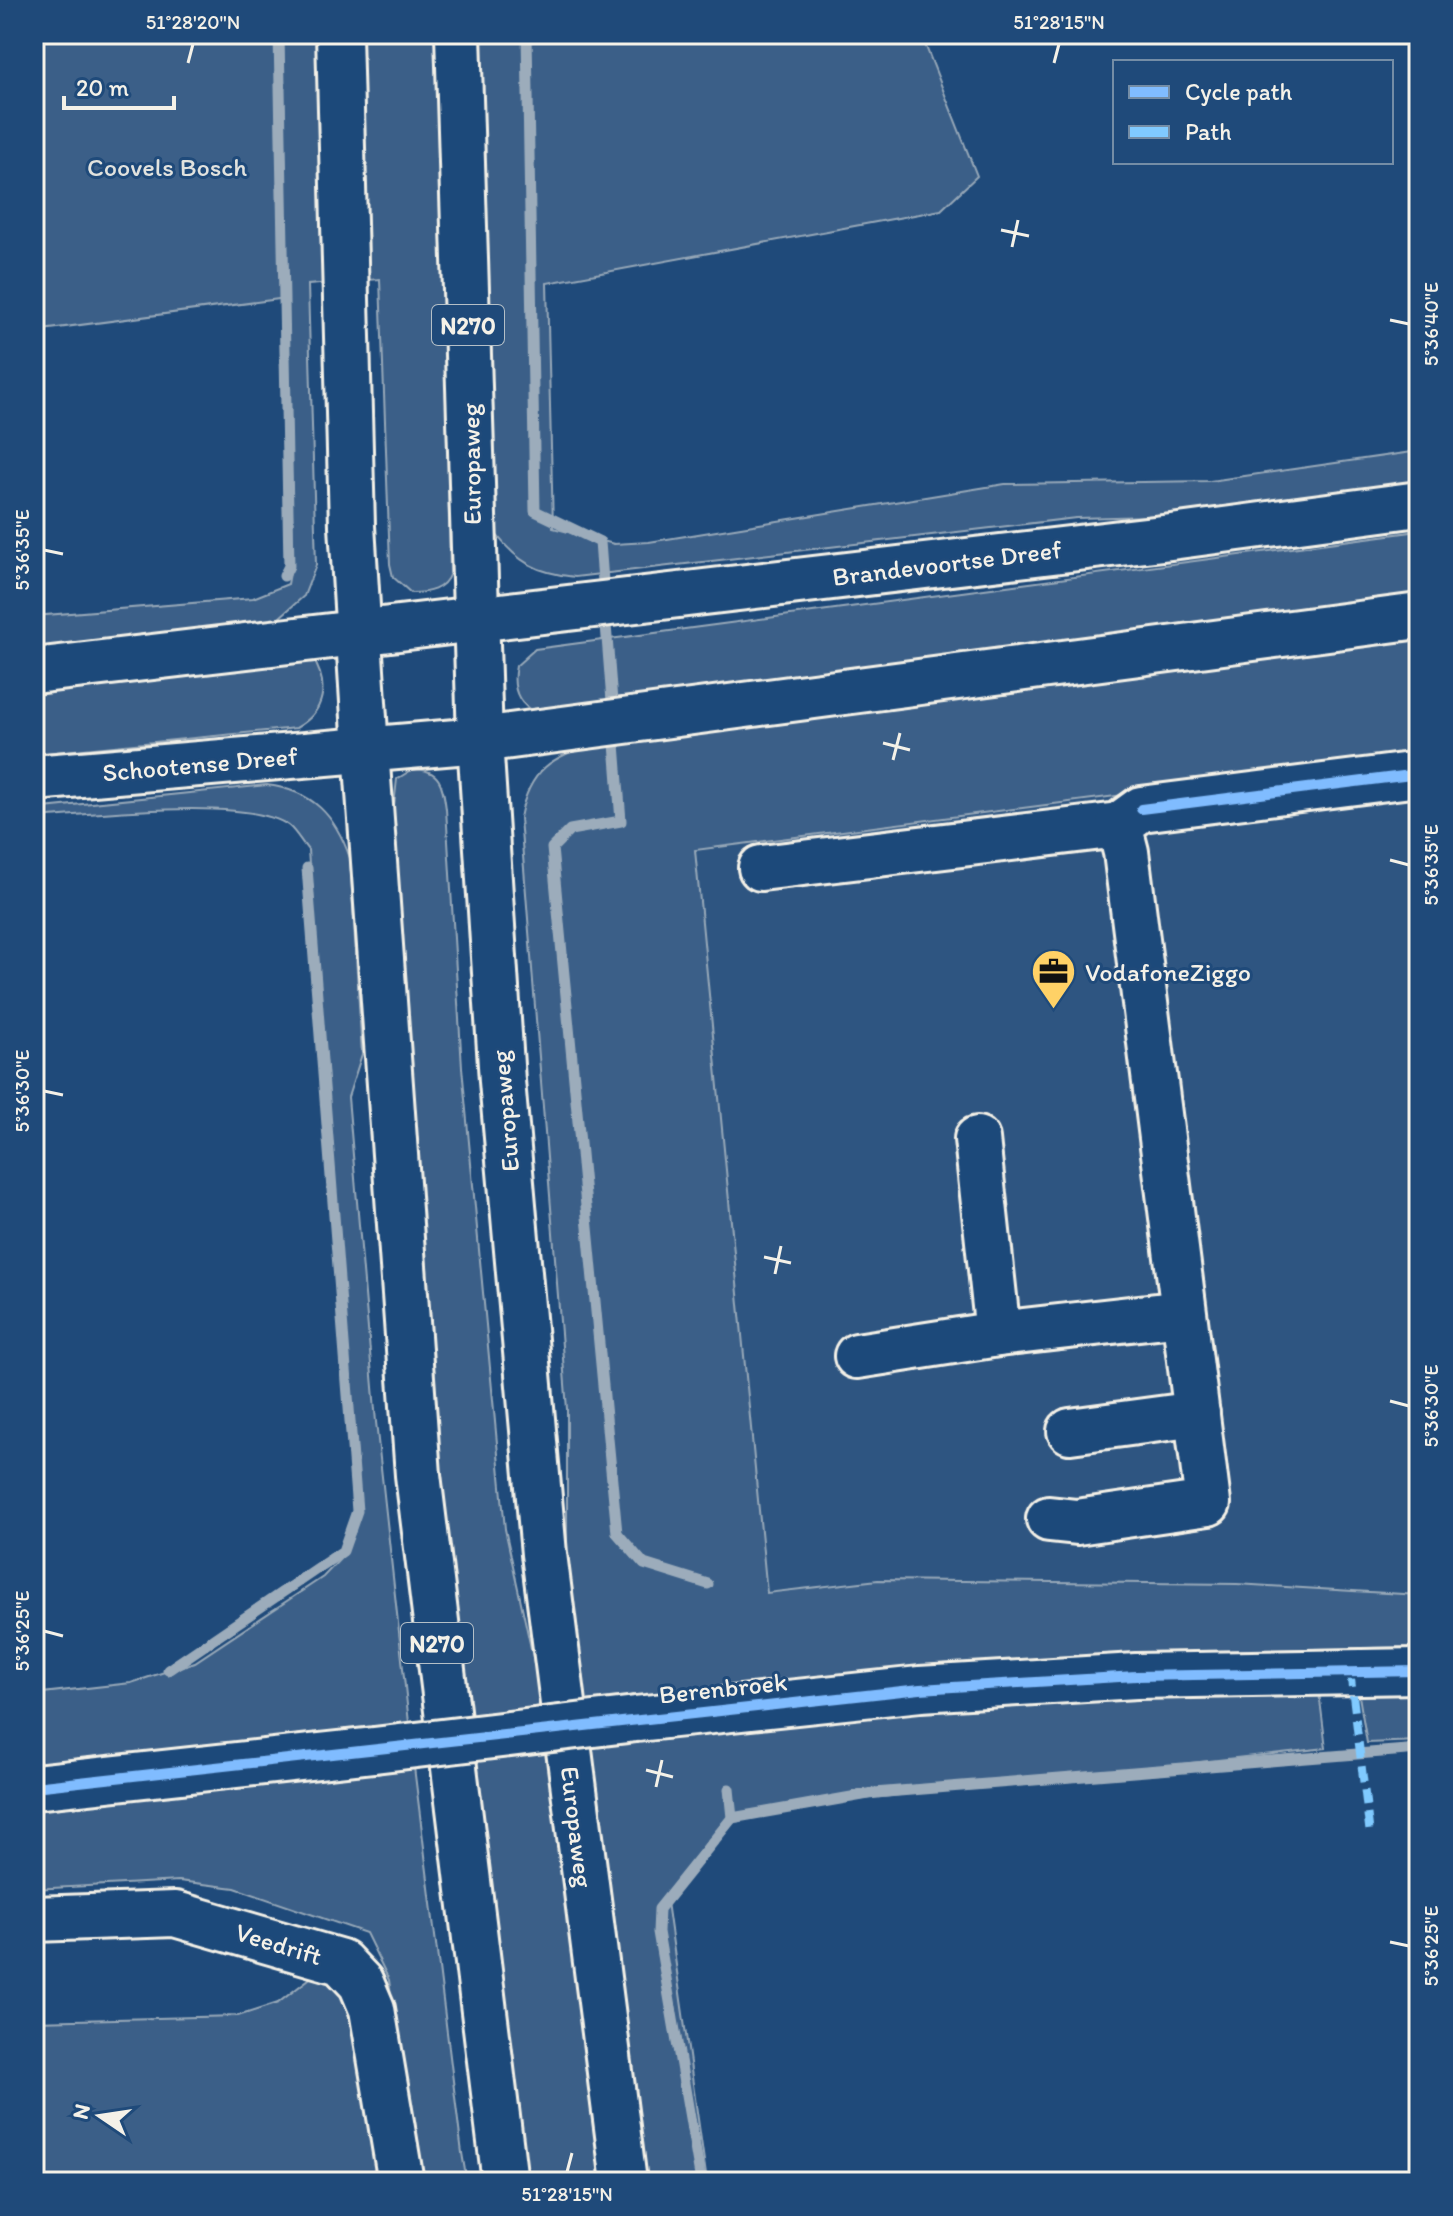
<svg xmlns="http://www.w3.org/2000/svg" width="1453" height="2216" font-family="Itim,sans-serif">
  <style>
    .built { fill: #2d5581 }
    .green { fill: #3a5f88; stroke: #97a8b8; stroke-width: 2 }
    .lines { fill: none; stroke-linecap: round; stroke-linejoin: round }
    .stream { stroke: #9cacbb; stroke-width: 11 }
    .minor-casing { stroke: #f4f1e8; stroke-width: 50 }
    .major-casing { stroke: #f4f1e8; stroke-width: 50 }
    .highway-casing { stroke: #f4f1e8; stroke-width: 50 }
    .minor { stroke: #1f4a7a; stroke-width: 44 }
    .major { stroke: #1f4a7a; stroke-width: 44 }
    .highway { stroke: #1f4a7a; stroke-width: 44 }
    .minor-bridge-casing { stroke: #f4f1e8; stroke-width: 50; stroke-linecap: butt }
    .minor-bridge { stroke: #1f4a7a; stroke-width: 44 }
    .quiet { stroke: #80caff; stroke-width: 8; stroke-dasharray: 16 8; stroke-linecap: butt }
    .cycleway-casing { stroke: #1f4a7a; stroke-width: 15 }
    .cycleway { stroke: #80bcff; stroke-width: 10 }
    .ticks { fill: none; stroke: #f4f1e8; stroke-width: 3 }
    .labels { text-anchor: middle; dominant-baseline: central; stroke-width: 6; stroke-linejoin: round; paint-order: stroke }
    .shield { fill: #1f4a7a; stroke: #b4bfc7; stroke-width: 2 }
    .shield-label { font-size: 24px; font-weight: bold; fill: #f4f1e8 }
    .park-label { font-size: 26px; fill: #e1e2de; stroke: #1f4a7a }
    .street-label { font-size: 26px; fill: #f4f1e8; stroke: #1f4a7a }
    .poi-label { font-size: 26px; fill: #f4f1e8; stroke: #1f4a7a; text-anchor: start }
    .neatline { fill: none; stroke: #f4f1e8; stroke-width: 3 }
    .ticks-label { font-size: 20px; text-anchor: middle; fill: #f4f1e8 }
  </style>
  <rect width="100%" height="100%" fill="#1f4a7a"/>
  <filter id="ink" filterUnits="userSpaceOnUse"><feTurbulence type="fractalNoise" baseFrequency=".0125" numOctaves="2"/><feDisplacementMap in="SourceGraphic" scale="16" xChannelSelector="R" yChannelSelector="G"/><feConvolveMatrix kernelMatrix="1 2 1 2 8 2 1 2 1" color-interpolation-filters="sRGB"/></filter>
  <g filter="url(#ink)">
    <polygon class="built" points="1419,680 1419,1623 749,1617 639,781"/>
    <g class="green">
      <path d="M 34,34 L 921,34 L 977,176 L 941,210 L 547,283 L 553,528 L 614,544 L 649,542 L 1005,484 L 1210,481 L 1419,451 L 1419,486 L 1191,515 L 1076,518 L 575,577 C 537,573 516,562 494,531 L 444,272 L 450,573 C 444,590 428,593 411,593 L 393,577 L 390,564 L 380,279 L 308,285 L 316,565 L 304,596 L 272,624 L 34,658 L 34,616 L 253,598 L 288,584 L 293,557 L 287,298 L 34,331 Z"/>
      <path d="M 1419,531 L 1419,602 L 534,712 C 516,702 512,685 516,666 L 535,649 Z"/>
      <path d="M 1419,637 L 1419,757 L 695,850 L 767,1593 L 878,1580 L 1237,1584 L 1419,1595 L 1419,1647 L 1215,1651 L 795,1682 L 580,1705 L 567,1593 L 567,1409 L 520,818 C 529,769 553,756 596,743 Z"/>
      <path d="M 312,657 C 330,685 325,712 296,728 L 34,754 L 34,679 Z"/>
      <path d="M 413,769 C 441,769 443,786 446,809 L 462,1067 L 505,1529 L 541,1694 L 602,2182 L 526,2182 L 449,1554 L 418,1260 L 391,832 L 397,779 Z"/>
      <path d="M 267,785 C 313,791 335,815 350,858 L 362,1054 L 348,1097 L 376,1422 L 409,1723 L 334,1736 L 34,1771 L 34,1694 L 131,1683 L 195,1662 L 323,1577 L 345,1554 L 355,1531 L 308,850 C 302,843 296,832 289,826 C 249,795 87,815 34,818 L 34,809 Z"/>
      <polygon points="1419,1687 1419,1741 1367,1743 1358,1690"/>
      <polygon points="1319,1692 1326,1748 738,1813 710,1838 666,1895 707,2182 641,2182 585,1747 657,1739 661,1733 1023,1701"/>
      <polygon points="414,1767 462,2153 467,2182 416,2182 389,1980 366,1933 235,1888 179,1881 34,1889 34,1807"/>
      <polygon points="327,1965 356,1983 390,2182 34,2182 34,2021 238,2016 278,2003"/>
    </g>
    <g class="lines">
      <g class="stream">
        <polyline points="279,34 289,566 284,576"/>
        <polyline points="527,34 535,511 600,542 604,594"/>
        <polyline points="605,612 613,714"/>
        <polyline points="614,731 621,821 570,830 552,848 617,1533 644,1564 708,1584"/>
        <polyline points="168,1670 343,1551 357,1511 307,868"/>
        <polyline points="729,1789 732,1818 874,1793 1419,1749"/>
        <polyline points="701,2182 658,1932 659,1909 732,1818"/>
      </g>
      <defs>
        <g id="minor">
          <polyline points="761,868 1119,825"/>
          <polyline points="977,1139 998,1334"/>
          <polyline points="857,1356 998,1334 1183,1313"/>
          <polyline points="1070,1431 1197,1414"/>
          <polyline points="1049,1519 1077,1522 1208,1503 1126,852 1119,825 1141,809 1419,774"/>
          <polyline points="636,1719 920,1689 1136,1676 1419,1671"/>
          <polyline points="34,1787 374,1750"/>
          <polyline points="34,1919 175,1914 341,1962 361,1983 372,2009 401,2182"/>
        </g>
        <g id="major">
          <polyline points="339,34 352,526 366,750"/>
          <polyline points="458,34 480,740"/>
          <polyline points="34,671 1171,537 1419,504"/>
          <polyline points="34,778 480,740 1419,616"/>
        </g>
        <g id="highway">
          <polyline points="480,740 502,1081 544,1554 624,2182"/>
          <polyline points="366,750 418,1475 505,2182"/>
        </g>
      </defs>
      <use href="#minor" class="minor-casing"/>
      <use href="#major" class="major-casing"/>
      <use href="#highway" class="highway-casing"/>
      <use href="#minor" class="minor"/>
      <use href="#major" class="major"/>
      <use href="#highway" class="highway"/>
      <defs>
        <polyline id="minor-bridge" points="374,1750 636,1719"/>
      </defs>
      <use href="#minor-bridge" class="minor-bridge-casing"/>
      <use href="#minor-bridge" class="minor-bridge"/>
      <polyline class="quiet" points="1350,1671 1370,1835"/>
      <defs>
        <g id="cycleway">
          <polyline points="1141,809 1419,774"/>
          <polyline points="34,1787 920,1689 1136,1676 1419,1671"/>
        </g>
      </defs>
      <use href="#cycleway" class="cycleway-casing"/>
      <use href="#cycleway" class="cycleway"/>
    </g>
  </g>
  <path class="ticks" d="M 188,63 L 193,44M 1054,63 L 1059,44M 1001,230 L 1029,236M 1012,247 L 1018,220M 1390,320 L 1409,324M 44,550 L 63,554M 883,743 L 910,750M 893,760 L 900,733M 1390,860 L 1409,865M 44,1091 L 63,1095M 764,1257 L 791,1263M 775,1274 L 781,1246M 1390,1401 L 1409,1406M 44,1631 L 63,1636M 646,1770 L 673,1777M 656,1787 L 662,1760M 1390,1942 L 1409,1946M 567,2172 L 572,2153"/>
  <defs>
    <symbol id="office-pin" viewBox="-11 -11 22 30"><path d="M0 17L-7.5 6A9.5 9.5 0 1 1 7.5 6Z" fill="#ffd166" stroke="#1f4a7a"/><path d="M-6-3h4V-5.5h4V-3h4V5H-6ZM-1-4.5V-3h2v-1.5ZM-6 0V1H6V0Z" fill="#111"/></symbol>
  </defs>
  <g fill-rule="evenodd">
    <use href="#office-pin" x="1028" y="946" width="51" height="69"/>
  </g>
  <g class="labels">
    <g class="shield">
      <rect x="432" y="305" width="72" height="40" rx="6"/>
      <rect x="401" y="1623" width="72" height="40" rx="6"/>
    </g>
    <g class="shield-label">
      <text x="468" y="325">N270</text>
      <text x="437" y="1643">N270</text>
    </g>
    <g class="park-label">
      <text x="167" y="167">Coovels Bosch</text>
    </g>
    <g class="street-label">
      <text transform="translate(471 464) rotate(-91)">Europaweg</text>
      <text transform="translate(947 563) rotate(-7)">Brandevoortse Dreef</text>
      <text transform="translate(200 764) rotate(-5)">Schootense Dreef</text>
      <text transform="translate(505 1111) rotate(-95)">Europaweg</text>
      <text transform="translate(723 1688) rotate(-6)">Berenbroek</text>
      <text transform="translate(577 1827) rotate(83)">Europaweg</text>
      <text transform="translate(279 1944) rotate(17)">Veedrift</text>
    </g>
    <g class="poi-label">
      <text x="1085" y="972">VodafoneZiggo</text>
    </g>
  </g>
  <rect width="1453" height="2216" fill="none" stroke="#1f4a7a" stroke-width="88"/>
  <rect x="1113" y="60" width="280" height="104" fill="#1f4a7a" stroke="#748da6" stroke-width="2"/>
  <rect x="1129" y="86" width="40" height="12" fill="#80bcff" stroke="#748da6" stroke-width="2"/>
  <text x="1185" y="100" font-size="24" fill="#f4f1e8">Cycle path</text>
  <rect x="1129" y="126" width="40" height="12" fill="#80caff" stroke="#748da6" stroke-width="2"/>
  <text x="1185" y="140" font-size="24" fill="#f4f1e8">Path</text>
  <g transform="translate(100 2116) rotate(283)" stroke="#1f4a7a" stroke-width="6" paint-order="stroke">
  <path d="M0-6L14 30L0 20L-14 30Z" fill="#f4f1e8"/>
  <text y="-12" font-size="22" font-weight="bold" text-anchor="middle" fill="#f4f1e8">N</text>
  </g>
  <path d="M64 96v12h110v-12" fill="none" stroke="#f4f1e8" stroke-width="4"/>
  <text x="76" y="96" font-size="24" fill="#f4f1e8" stroke="#1f4a7a" stroke-width="6" paint-order="stroke">20 m</text>
  <rect x="44" y="44" width="1365" height="2128" class="neatline"/>
  <g class="ticks-label">
    <text x="193" y="29">51°28'20"N</text>
    <text x="1059" y="29">51°28'15"N</text>
    <text transform="translate(1431 324) rotate(-90)" y="7">5°36'40"E</text>
    <text transform="translate(22 550) rotate(-90)" y="7">5°36'35"E</text>
    <text transform="translate(1431 865) rotate(-90)" y="7">5°36'35"E</text>
    <text transform="translate(22 1091) rotate(-90)" y="7">5°36'30"E</text>
    <text transform="translate(1431 1406) rotate(-90)" y="7">5°36'30"E</text>
    <text transform="translate(22 1631) rotate(-90)" y="7">5°36'25"E</text>
    <text transform="translate(1431 1946) rotate(-90)" y="7">5°36'25"E</text>
    <text x="567" y="2201">51°28'15"N</text>
  </g>
</svg>
